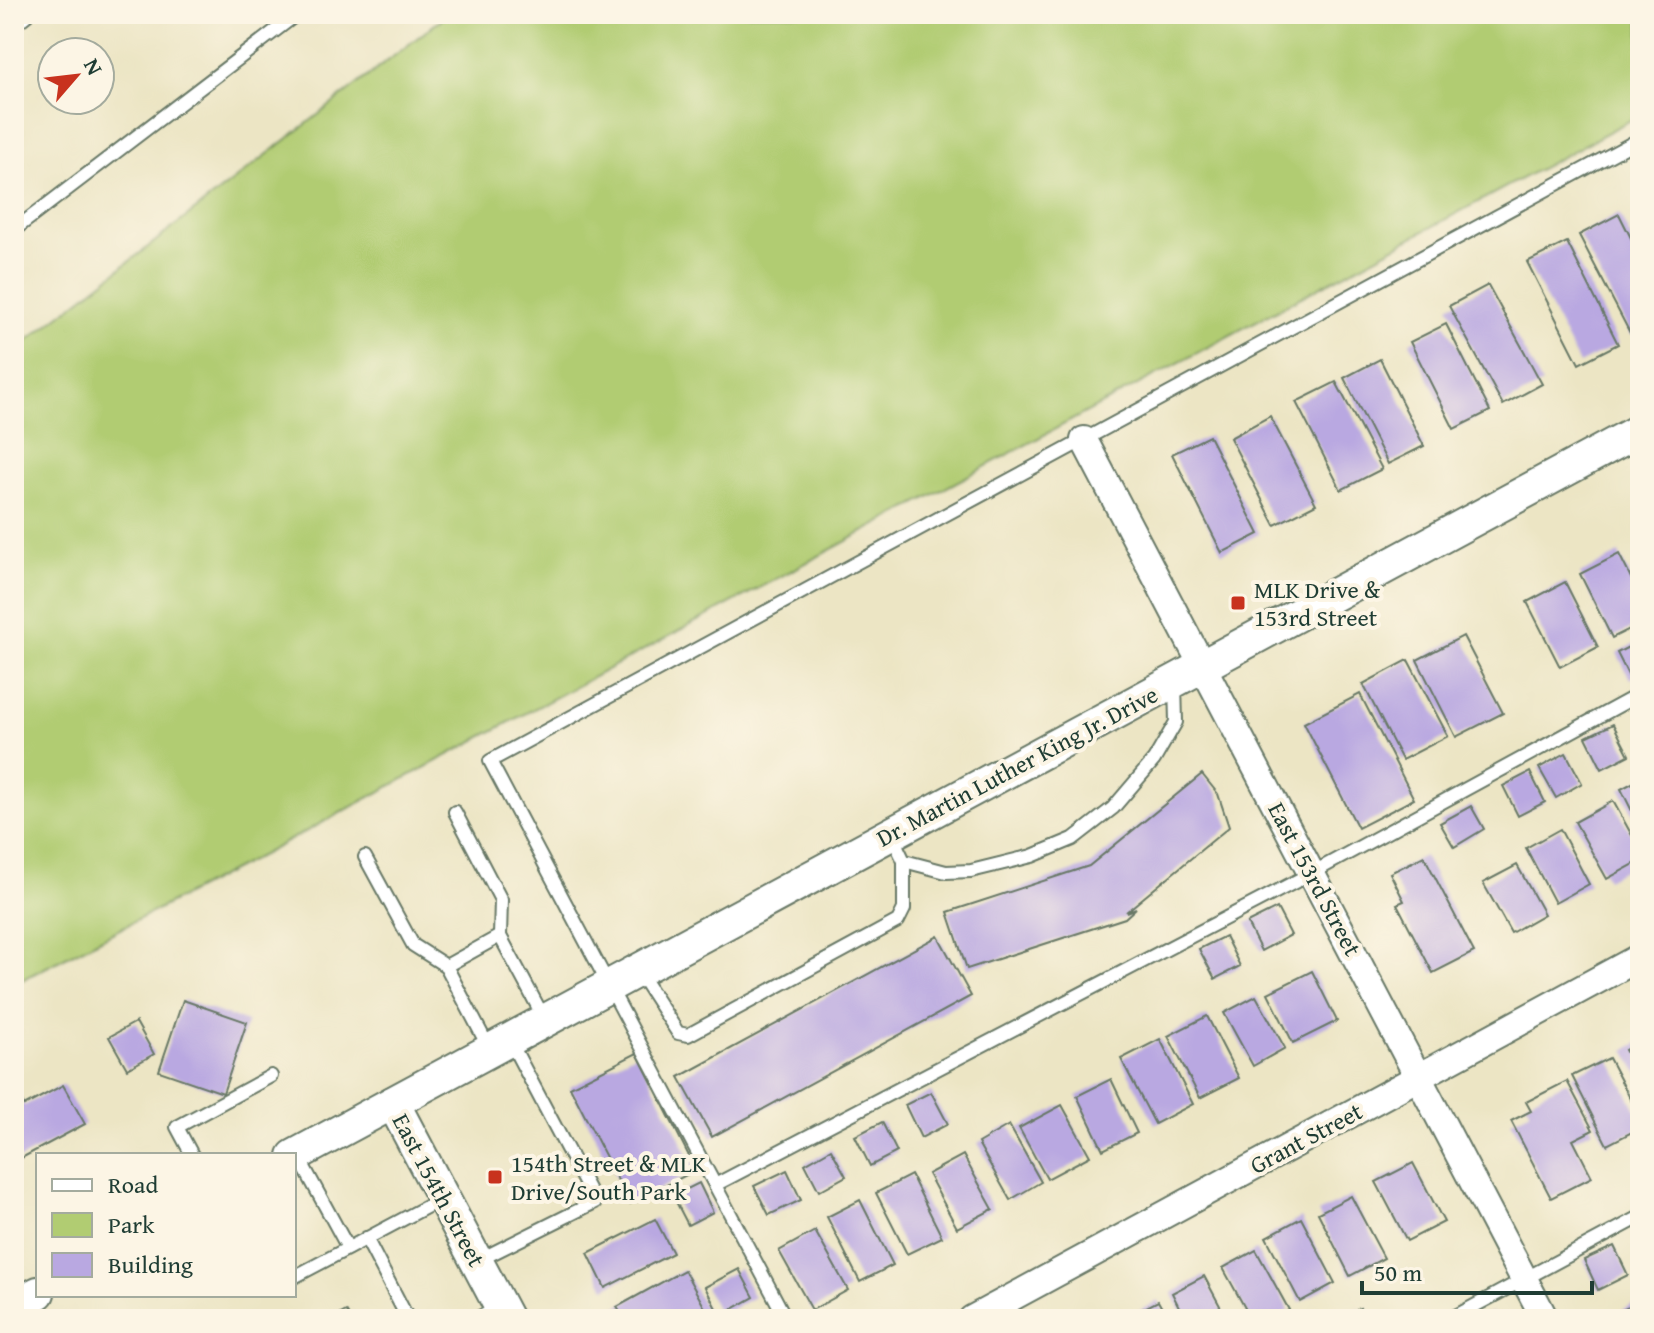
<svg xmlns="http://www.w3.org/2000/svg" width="1654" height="1333" font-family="'Gentium Book Plus',serif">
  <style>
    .green { fill: #b1cc72; stroke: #688453; stroke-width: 2 }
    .building { fill: #b9a8e1 }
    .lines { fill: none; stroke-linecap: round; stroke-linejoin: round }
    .service-casing { stroke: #677866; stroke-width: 16 }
    .minor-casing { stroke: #677866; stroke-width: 30 }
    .tertiary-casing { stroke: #677866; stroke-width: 36 }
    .service { stroke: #fff; stroke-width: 12 }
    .minor { stroke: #fff; stroke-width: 26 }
    .tertiary { stroke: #fff; stroke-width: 32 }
    .poi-dot { fill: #c8321e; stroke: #fcf5e5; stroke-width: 3 }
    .labels { text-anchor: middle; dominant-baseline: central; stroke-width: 8; stroke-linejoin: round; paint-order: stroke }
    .poi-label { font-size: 24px; fill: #1f3d34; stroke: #fcf5e5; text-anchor: start }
    .street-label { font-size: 24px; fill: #1f3d34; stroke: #fcf5e5 }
  </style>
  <rect width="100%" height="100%" fill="#fcf5e5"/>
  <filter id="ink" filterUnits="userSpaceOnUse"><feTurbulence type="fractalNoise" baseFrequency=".0125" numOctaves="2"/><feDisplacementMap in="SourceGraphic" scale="16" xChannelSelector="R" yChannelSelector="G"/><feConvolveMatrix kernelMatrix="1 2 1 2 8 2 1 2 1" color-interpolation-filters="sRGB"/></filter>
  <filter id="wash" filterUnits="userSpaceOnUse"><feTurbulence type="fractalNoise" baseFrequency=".006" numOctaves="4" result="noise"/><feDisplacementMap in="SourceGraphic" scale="32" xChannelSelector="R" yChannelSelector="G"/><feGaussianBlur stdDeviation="1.8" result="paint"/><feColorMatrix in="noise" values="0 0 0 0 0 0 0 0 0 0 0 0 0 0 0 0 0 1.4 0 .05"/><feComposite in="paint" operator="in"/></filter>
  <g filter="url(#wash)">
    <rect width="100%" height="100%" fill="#ece5c4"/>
    <polygon class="green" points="448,14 1640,14 1640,115 262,855 14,984 14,351"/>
    <g id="blocks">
      <g class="building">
        <polygon points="1619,214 1640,256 1640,331 1631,335 1579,235"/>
        <polygon points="1567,242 1618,344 1579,364 1527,262"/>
        <polygon points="1488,285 1542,384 1503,405 1449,306"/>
        <polygon points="1446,324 1490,411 1454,429 1410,342"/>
        <polygon points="1380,359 1424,446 1388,464 1344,378"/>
        <polygon points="1336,382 1382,469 1341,490 1296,402"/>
        <polygon points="1270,416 1316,504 1275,525 1230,438"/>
        <polygon points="1209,436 1259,534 1222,553 1172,454"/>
        <polygon points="1619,554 1640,596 1640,624 1612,638 1580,574"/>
        <polygon points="1565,582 1598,647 1560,667 1527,602"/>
        <polygon points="1463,636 1503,713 1456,737 1417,660"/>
        <polygon points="1640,641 1640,674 1630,679 1617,653"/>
        <polygon points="1408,660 1448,736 1402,760 1363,684"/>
        <polygon points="1360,694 1414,799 1358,828 1304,723"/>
        <polygon points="1613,724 1629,755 1602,769 1586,737"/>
        <polygon points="1566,753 1582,783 1556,798 1539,768"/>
        <polygon points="1530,772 1545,802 1518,816 1503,786"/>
        <polygon points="1202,774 1218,794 1229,827 1126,912 1136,908 1125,918 967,969 948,912 1089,866"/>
        <polygon points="1640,779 1640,827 1621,789"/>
        <polygon points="1613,801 1640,850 1640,861 1607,879 1575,822"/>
        <polygon points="1471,806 1484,829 1454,847 1440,823"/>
        <polygon points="1560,829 1589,884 1555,903 1526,848"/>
        <polygon points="1424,856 1474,952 1433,973 1397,904 1404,901 1390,873"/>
        <polygon points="1517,865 1544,914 1511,933 1483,883"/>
        <polygon points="1277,908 1291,935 1261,951 1247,923"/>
        <polygon points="938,936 971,996 712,1137 679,1077"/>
        <polygon points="1225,936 1240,966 1215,979 1199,949"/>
        <polygon points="1312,971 1337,1021 1293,1043 1268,993"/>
        <polygon points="1256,996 1285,1048 1253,1066 1224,1013"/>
        <polygon points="183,1000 247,1022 223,1093 159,1071"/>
        <polygon points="1207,1016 1239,1078 1200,1098 1168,1036"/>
        <polygon points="136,1022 154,1054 127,1069 109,1037"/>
        <polygon points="1160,1039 1193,1104 1155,1124 1121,1059"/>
        <polygon points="1640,1042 1640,1077 1625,1050"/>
        <polygon points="637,1053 696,1170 630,1204 570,1087"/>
        <polygon points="1609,1058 1640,1117 1640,1128 1607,1145 1572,1076"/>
        <polygon points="1111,1079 1137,1133 1103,1150 1077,1096"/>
        <polygon points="1567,1081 1593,1130 1573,1140 1592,1177 1551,1198 1511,1121 1531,1111 1526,1102"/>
        <polygon points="63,1085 85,1124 14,1162 14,1097 19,1095 24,1106"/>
        <polygon points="931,1092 948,1124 921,1138 905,1105"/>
        <polygon points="1062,1105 1090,1156 1047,1179 1019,1128"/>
        <polygon points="882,1122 897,1152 870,1166 855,1136"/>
        <polygon points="1009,1125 1041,1182 1010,1200 978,1143"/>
        <polygon points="831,1149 846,1176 819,1191 805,1164"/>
        <polygon points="963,1155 993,1209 957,1228 928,1174"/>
        <polygon points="1413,1163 1444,1222 1407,1241 1376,1182"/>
        <polygon points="787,1170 801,1200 769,1215 754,1186"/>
        <polygon points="911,1175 942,1237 907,1254 876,1193"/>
        <polygon points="699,1183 713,1212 688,1225 673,1196"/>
        <polygon points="1351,1196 1384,1258 1350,1276 1318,1213"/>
        <polygon points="860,1200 893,1265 860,1282 827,1217"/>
        <polygon points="1301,1218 1335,1283 1300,1302 1266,1237"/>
        <polygon points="655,1219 673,1253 605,1288 588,1253"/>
        <polygon points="815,1231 848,1290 812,1310 779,1251"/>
        <polygon points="1614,1246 1628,1275 1598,1290 1584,1260"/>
        <polygon points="1256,1250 1289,1310 1274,1319 1251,1319 1223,1268"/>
        <polygon points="739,1269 754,1297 720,1316 705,1287"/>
        <polygon points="684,1270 705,1308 685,1319 624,1319 617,1307"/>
        <polygon points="1204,1276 1227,1319 1185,1319 1172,1293"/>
        <polygon points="1158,1301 1168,1319 1123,1319"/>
        <polygon points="1640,1301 1640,1319 1613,1319 1611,1316"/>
        <polygon points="1360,1308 1365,1319 1340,1319"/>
        <polygon points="346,1311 351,1319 332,1319"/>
        <polygon points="757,1312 761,1319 743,1319"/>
        <polygon points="1492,1312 1495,1319 1477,1319"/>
      </g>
    </g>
  </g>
  <g filter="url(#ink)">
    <use href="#blocks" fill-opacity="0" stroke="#677866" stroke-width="2"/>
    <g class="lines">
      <defs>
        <g id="service">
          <polyline points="14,25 28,14"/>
          <polyline points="14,230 297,14"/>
          <polyline points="455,812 501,900 500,936 544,1018"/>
          <polyline points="891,834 904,861 946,872 971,871 1032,856 1073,839 1113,808 1154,760 1176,722 1175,684"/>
          <polyline points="365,857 413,945 446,966 489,1048"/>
          <polyline points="446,966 500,936"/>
          <polyline points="638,971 678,1033 688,1035 898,921 904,909 904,861"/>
          <polyline points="192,1155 177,1127 271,1076"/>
          <polyline points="298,1156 348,1248"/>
          <polyline points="715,1185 1312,873 1640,694"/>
          <polyline points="366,1238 408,1319"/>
          <polyline points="479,1260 595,1202 511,1043"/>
          <polyline points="294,1277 443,1198"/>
          <polyline points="476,1319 498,1308"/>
          <polyline points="786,1319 490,761 1640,139"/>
          <polyline points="1450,1319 1640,1217"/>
        </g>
        <g id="minor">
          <polyline points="1084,440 1545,1319"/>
          <polyline points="972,1319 1640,957"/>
        </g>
        <g id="tertiary">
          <polyline points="393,1103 507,1319"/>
          <polyline points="294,1156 1640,430"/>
          <polyline points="14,1306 38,1293"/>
        </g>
      </defs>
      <use href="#service" class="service-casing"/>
      <use href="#minor" class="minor-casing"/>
      <use href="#tertiary" class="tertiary-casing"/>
      <use href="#service" class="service"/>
      <use href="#minor" class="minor"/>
      <use href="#tertiary" class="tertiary"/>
    </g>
  </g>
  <g class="poi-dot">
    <rect x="1230" y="595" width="16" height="16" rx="4"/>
    <rect x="487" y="1169" width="16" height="16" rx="4"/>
  </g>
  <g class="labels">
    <g class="poi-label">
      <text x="1254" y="589">MLK Drive &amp;<tspan x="1254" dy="28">153rd Street</tspan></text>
      <text x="511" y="1163">154th Street &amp; MLK<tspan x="511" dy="28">Drive/South Park</tspan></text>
    </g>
    <g class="street-label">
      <text transform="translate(1017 766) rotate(-28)">Dr. Martin Luther King Jr. Drive</text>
      <text transform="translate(1315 879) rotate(62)">East 153rd Street</text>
      <text transform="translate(1306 1138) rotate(-28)">Grant Street</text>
      <text transform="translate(439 1190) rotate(62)">East 154th Street</text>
    </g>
  </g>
  <rect width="1654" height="1333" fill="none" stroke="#fcf5e5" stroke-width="48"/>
  <rect x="36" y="1153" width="260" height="144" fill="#fcf5e5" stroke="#a4ab9e" stroke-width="2"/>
  <rect x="52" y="1179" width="40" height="12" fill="#ffffff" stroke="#a4ab9e" stroke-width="2"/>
  <text x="108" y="1193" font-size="24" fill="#1f3d34">Road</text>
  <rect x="52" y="1213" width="40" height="24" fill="#b1cc72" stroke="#a4ab9e" stroke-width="2"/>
  <text x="108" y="1233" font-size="24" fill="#1f3d34">Park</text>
  <rect x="52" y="1253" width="40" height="24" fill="#b9a8e1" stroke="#a4ab9e" stroke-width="2"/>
  <text x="108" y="1273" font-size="24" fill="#1f3d34">Building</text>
  <g transform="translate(76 76) rotate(62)"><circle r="38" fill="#fcf5e5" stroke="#a4ab9e" stroke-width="2"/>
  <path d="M0-6L14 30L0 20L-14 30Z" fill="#c8321e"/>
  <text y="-12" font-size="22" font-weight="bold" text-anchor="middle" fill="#1f3d34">N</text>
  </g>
  <path d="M1362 1281v12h230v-12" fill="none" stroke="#1f3d34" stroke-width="4"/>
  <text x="1374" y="1281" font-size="24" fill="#1f3d34" stroke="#fcf5e5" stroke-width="6" paint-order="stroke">50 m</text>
</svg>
